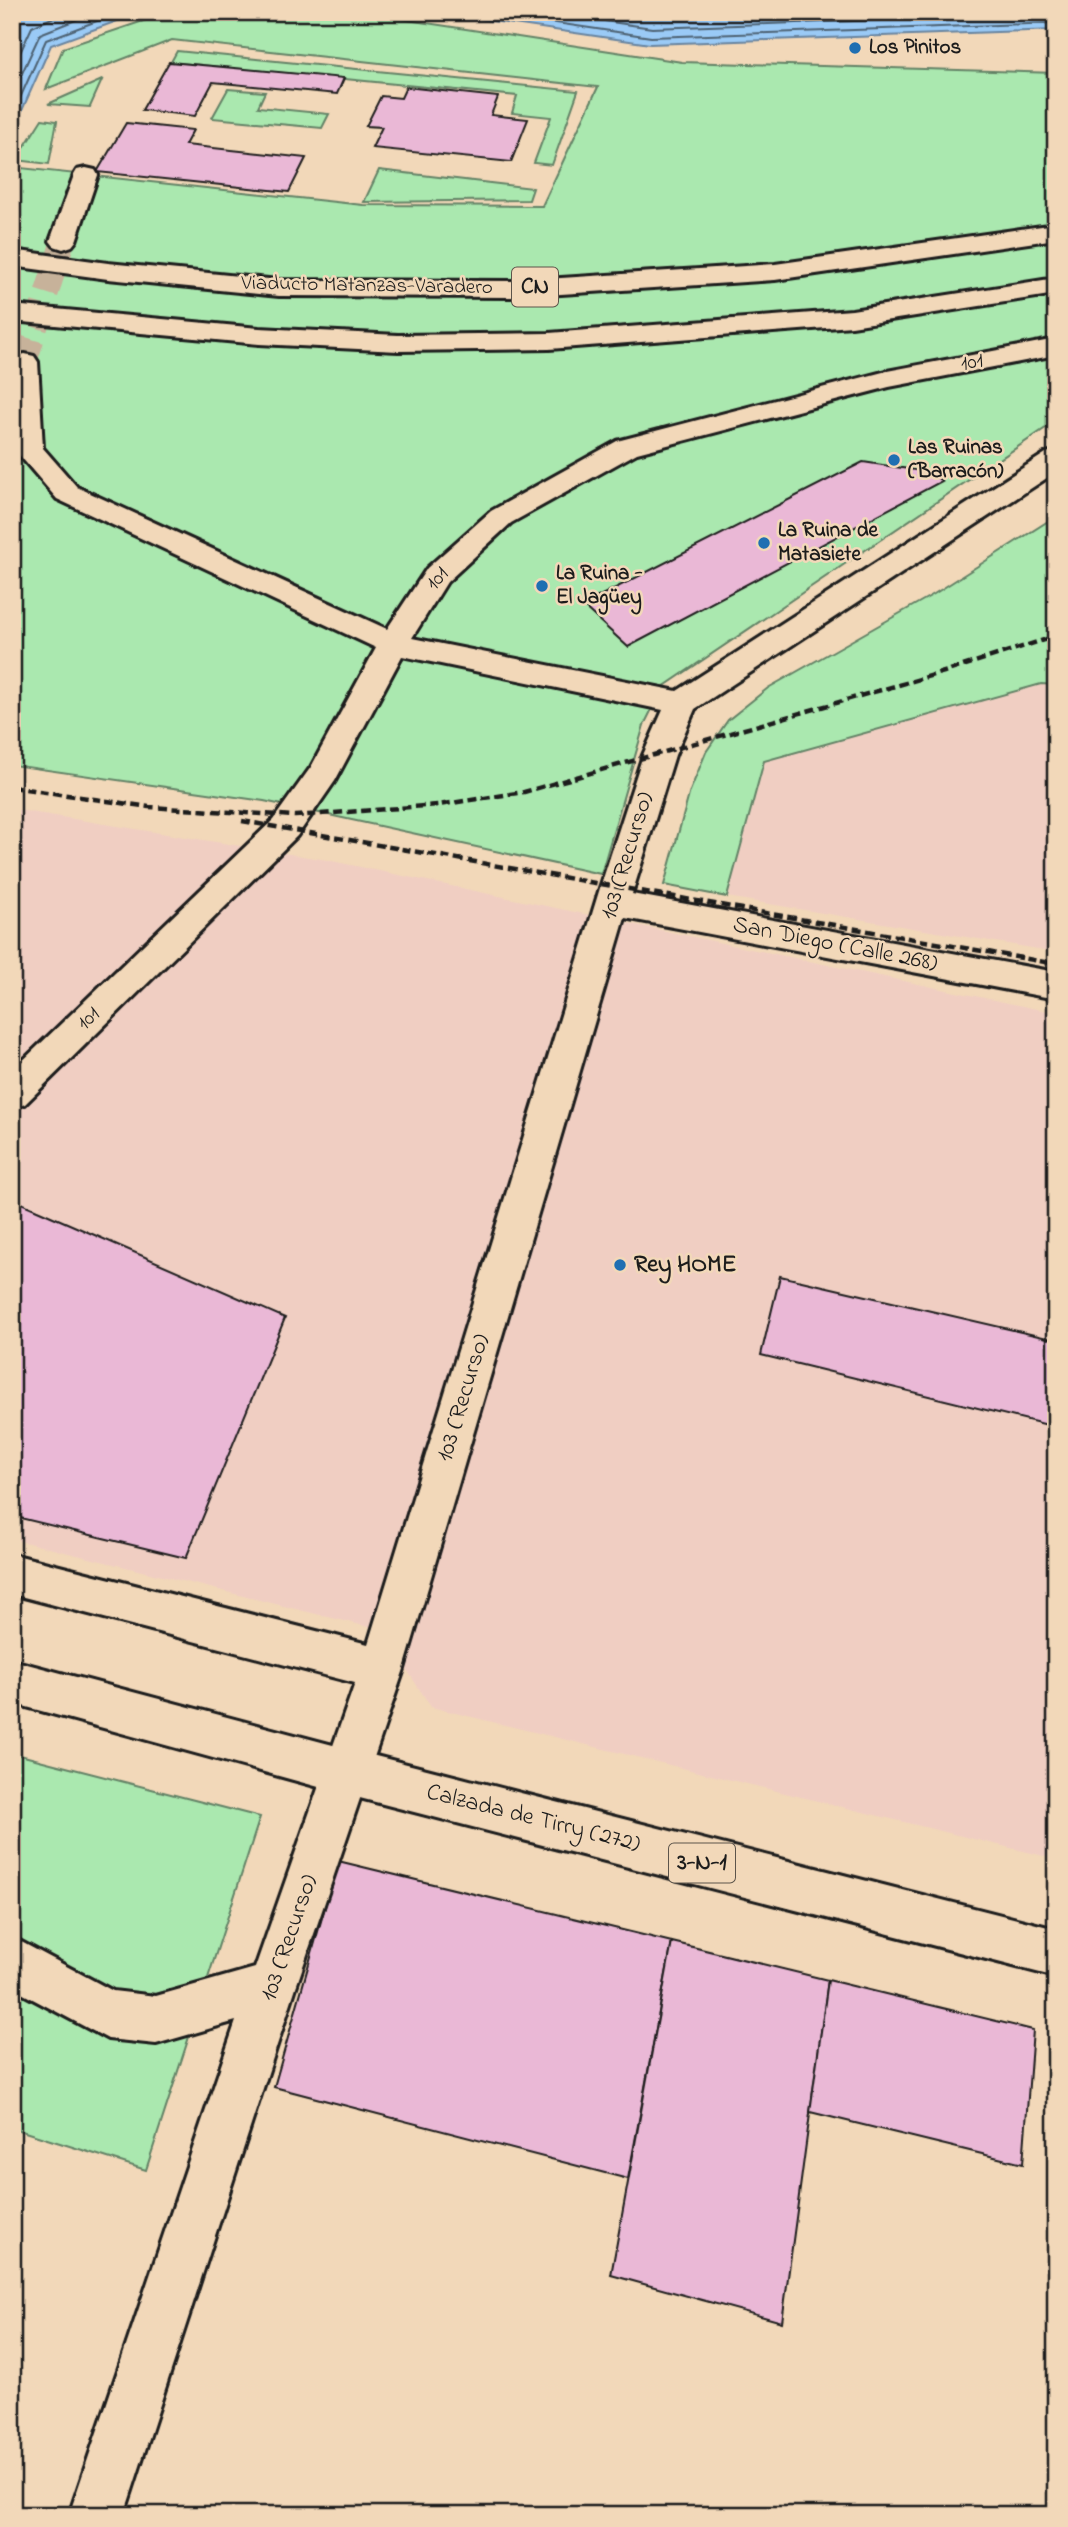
<svg xmlns="http://www.w3.org/2000/svg" width="1068" height="2527" font-family="'Indie Flower',sans-serif">
  <style>
    .built { fill: #f0cec2 }
    .green { fill: #aae8af; stroke: #638266; stroke-width: 2 }
    .water { fill: #9acaf6; stroke: #68849f; stroke-width: 2 }
    .lines { fill: none; stroke-linecap: round; stroke-linejoin: round }
    .shore { stroke: #4e6273; stroke-width: 2 }
    .building { fill: #eab8d6; stroke: #1c1c1c; stroke-width: 2 }
    .minor-tunnel { stroke: #c7b29a; stroke-width: 24; stroke-dasharray: 24 12; stroke-linecap: butt }
    .minor-casing { stroke: #1c1c1c; stroke-width: 6 }
    .major-casing { stroke: #1c1c1c; stroke-width: 6 }
    .highway-casing { stroke: #1c1c1c; stroke-width: 6 }
    .minor { fill: #f2d8b9; fill-rule: evenodd }
    .major { fill: #f2d8b9; fill-rule: evenodd }
    .highway { fill: #f2d8b9; fill-rule: evenodd }
    .rail { stroke: #1c1c1c; stroke-width: 4.5; stroke-dasharray: 9 4.5; stroke-linecap: butt }
    .poi-dot { fill: #1f6fb2; stroke: #f2d8b9; stroke-width: 2.5 }
    .labels { text-anchor: middle; dominant-baseline: central; stroke-width: 5; stroke-linejoin: round; paint-order: stroke }
    .far-poi-label { font-size: 21px; font-weight: bold; fill: #1c1c1c; stroke: #f2d8b9; text-anchor: start }
    .far-street-label { font-size: 21px; fill: #1c1c1c; stroke: #f2d8b9 }
    .shield { fill: #f2d8b9; stroke: #5c544b; stroke-width: 2 }
    .shield-label { font-size: 23px; font-weight: bold; fill: #1c1c1c }
    .street-label { font-size: 24px; fill: #1c1c1c; stroke: #f2d8b9 }
    .poi-label { font-size: 24px; font-weight: bold; fill: #1c1c1c; stroke: #f2d8b9; text-anchor: start }
  </style>
  <rect width="100%" height="100%" fill="#f2d8b9"/>
  <filter id="ink" filterUnits="userSpaceOnUse"><feTurbulence type="fractalNoise" baseFrequency=".0143" numOctaves="2"/><feDisplacementMap in="SourceGraphic" scale="14" xChannelSelector="R" yChannelSelector="G"/><feConvolveMatrix kernelMatrix="1 2 1 2 8 2 1 2 1" color-interpolation-filters="sRGB"/></filter>
  <g filter="url(#ink)">
    <g class="built">
      <polygon points="1041,684 1056,685 1056,952 727,897 764,761"/>
      <polygon points="12,809 327,860 1056,1013 1056,1859 431,1707 381,1630 12,1539"/>
    </g>
    <g class="green">
      <polygon points="178,12 355,12 682,62 1056,73 1056,421 663,687 644,725 601,874 264,801 12,765 12,167 363,205 542,206 598,87 172,40 46,89 63,48 152,18"/>
      <polygon points="177,51 578,91 552,165 534,163 551,117 512,113 517,96 171,62"/>
      <polygon points="102,80 90,107 48,104"/>
      <polygon points="228,89 265,92 258,107 329,114 322,128 212,118"/>
      <polygon points="42,119 57,121 49,164 16,160"/>
      <polygon points="379,170 533,188 529,200 364,202"/>
      <polygon points="1056,516 1056,685 1041,684 764,761 727,897 664,885 690,791 706,752 728,720 768,688 934,594"/>
      <polygon points="12,1753 260,1817 146,2170 12,2128"/>
    </g>
    <g class="water">
      <polygon points="12,12 142,12 51,45 12,133"/>
      <polygon points="431,12 1056,12 1056,30 650,44"/>
    </g>
    <g class="lines">
      <g class="shore">
        <polyline points="481,12 651,37 1056,23"/>
        <polyline points="543,12 652,28 1056,14"/>
        <polyline points="617,12 652,17 796,12"/>
        <polyline points="12,70 32,27 65,12"/>
        <polyline points="12,95 40,34 96,12"/>
        <polyline points="12,116 46,40 121,12"/>
      </g>
    </g>
    <g class="building">
      <polygon points="169,62 344,78 337,94 213,82 195,116 142,110"/>
      <polygon points="406,87 498,97 491,115 528,119 511,162 372,148 382,127 366,126 381,96 401,98"/>
      <polygon points="126,123 193,130 185,145 306,158 289,192 97,172"/>
      <polygon points="863,462 928,472 942,481 628,647 582,605"/>
      <polygon points="12,1199 285,1318 186,1558 12,1516"/>
      <polygon points="780,1276 1056,1340 1056,1427 761,1355"/>
      <polygon points="338,1861 672,1942 628,2179 274,2087"/>
      <polygon points="672,1942 828,1980 782,2322 611,2275"/>
      <polygon points="828,1980 1033,2030 1023,2164 810,2112"/>
    </g>
    <g class="lines">
      <polyline class="minor-tunnel" points="25,362 63,241"/>
      <defs>
        <g id="minor">
          <polygon points="86,168 95,170 98,175 76,241 72,246 63,249 54,246 50,241 74,175 77,170"/>
          <polygon points="1056,339 1056,355 889,387 637,453 511,523 447,582 412,638 677,691 1046,453 1056,450 1056,472 695,709 675,755 632,894 1056,972 1056,999 625,918 404,1669 296,1987 124,2515 69,2515 236,2021 156,2044 108,2039 12,1988 12,1937 113,1991 156,1996 255,1968 355,1683 12,1594 12,1554 368,1644 600,888 643,755 663,710 402,656 335,781 297,836 25,1104 12,1109 12,1071 273,820 311,767 376,648 57,499 15,450 12,361 16,356 25,354 34,356 38,362 43,448 77,487 387,629 427,568 491,511 617,441 887,371"/>
        </g>
        <polygon id="major" points="12,1660 348,1749 1056,1929 1056,1977 348,1795 12,1703"/>
        <g id="highway">
          <polygon points="1056,224 1056,239 775,280 515,297 279,296 108,279 12,266 12,250 108,263 279,280 515,281 775,264"/>
          <polygon points="1056,278 1056,294 852,326 549,349 398,351 259,344 12,321 12,305 259,328 398,335 549,333 852,310"/>
        </g>
      </defs>
      <use href="#minor" class="minor-casing"/>
      <use href="#major" class="major-casing"/>
      <use href="#highway" class="highway-casing"/>
      <use href="#minor" class="minor"/>
      <use href="#major" class="major"/>
      <use href="#highway" class="highway"/>
      <g class="rail">
        <polyline points="12,787 149,807 295,816 438,805 524,792 944,672 1056,636"/>
        <polyline points="242,821 1056,964"/>
      </g>
    </g>
  </g>
  <g class="poi-dot">
    <circle cx="855" cy="48" r="7"/>
    <circle cx="894" cy="460" r="7"/>
    <circle cx="764" cy="543" r="7"/>
    <circle cx="542" cy="586" r="7"/>
    <circle cx="620" cy="1265" r="7"/>
  </g>
  <g class="labels">
    <g class="far-poi-label">
      <text x="869" y="48">Los Pinitos</text>
      <text x="908" y="448">Las Ruinas<tspan x="908" dy="24">(Barracón)</tspan></text>
      <text x="778" y="531">La Ruina de<tspan x="778" dy="24">Matasiete</tspan></text>
      <text x="556" y="574">La Ruina -<tspan x="556" dy="24">El Jagüey</tspan></text>
    </g>
    <g class="far-street-label">
      <text transform="translate(367 286) rotate(1)">Viaducto Matanzas-Varadero</text>
      <text transform="translate(972 363) rotate(-11)">101</text>
      <text transform="translate(438 579) rotate(-50)">101</text>
      <text transform="translate(89 1019) rotate(-44)">101</text>
    </g>
    <g class="shield">
      <rect x="512" y="267.5" width="46" height="39" rx="5"/>
      <rect x="669" y="1843.5" width="66" height="39" rx="5"/>
    </g>
    <g class="shield-label">
      <text x="535" y="287">CN</text>
      <text x="702" y="1863">3-N-1</text>
    </g>
    <g class="street-label">
      <text transform="translate(628 856) rotate(-73)">103 (Recurso)</text>
      <text transform="translate(835 945) rotate(11)">San Diego (Calle 268)</text>
      <text transform="translate(464 1398) rotate(-73)">103 (Recurso)</text>
      <text transform="translate(533 1819) rotate(14)">Calzada de Tirry (272)</text>
      <text transform="translate(290 1938) rotate(-71)">103 (Recurso)</text>
    </g>
    <g class="poi-label">
      <text x="634" y="1265">Rey HOME</text>
    </g>
  </g>
  <rect width="1068" height="2527" fill="none" stroke="#f2d8b9" stroke-width="42"/>
  <rect x="21" y="21" width="1026" height="2485" fill="none" stroke="#1c1c1c" stroke-width="2.5" filter="url(#ink)"/>
</svg>
